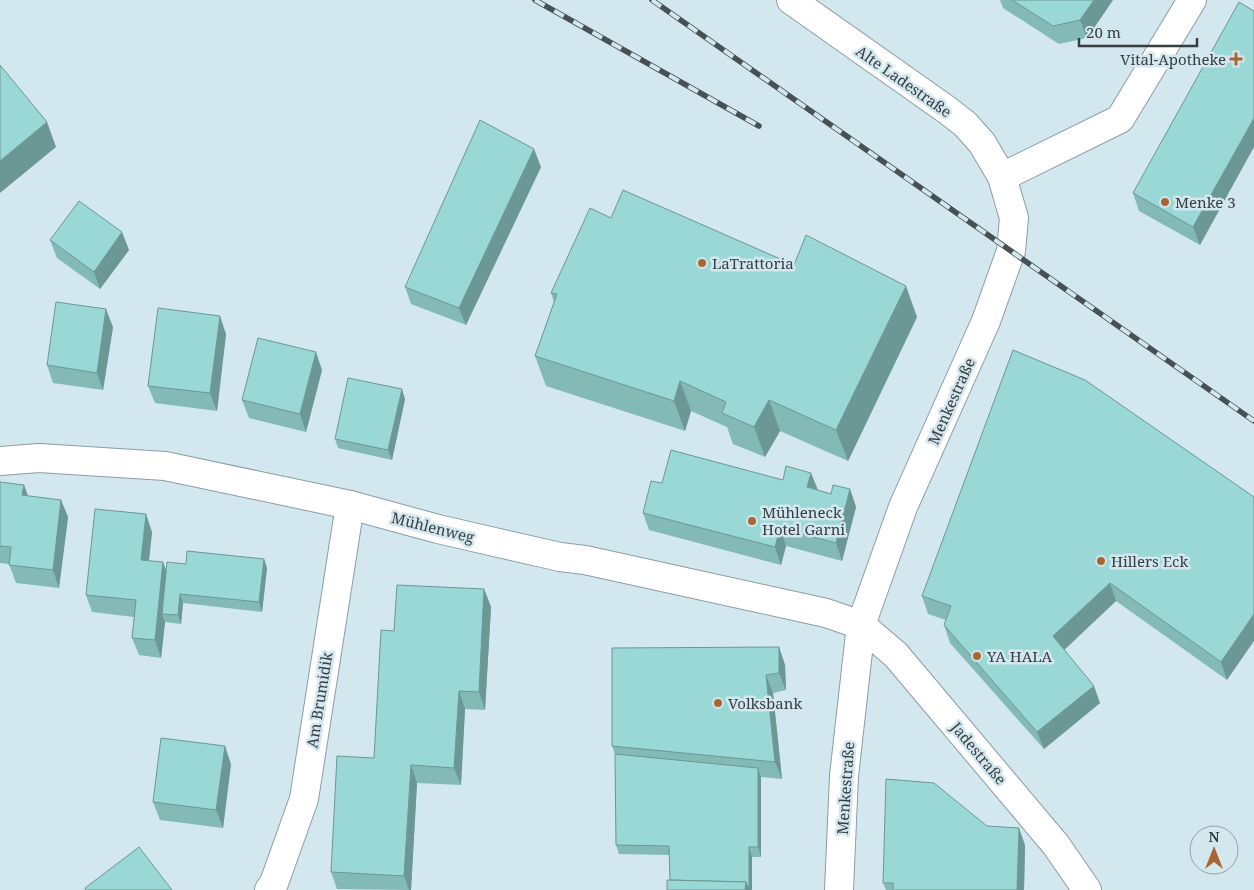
<svg xmlns="http://www.w3.org/2000/svg" width="1254" height="890" font-family="'Noto Serif',serif">
  <style>
    .lines { fill: none; stroke-linecap: round; stroke-linejoin: round }
    .minor-casing { stroke: #8b9da5; stroke-width: 30 }
    .minor { stroke: #fff; stroke-width: 28 }
    .rail-casing { stroke: #475154; stroke-width: 5.5 }
    .rail { stroke: #d3e7ef; stroke-width: 4; stroke-dasharray: 11; stroke-linecap: butt }
    .wall { fill: #84bab6 }
    .shaded-wall { fill: #6b9794 }
    .building { fill: #99d8d4; stroke: #6b9794 }
    .poi-dot { fill: #a86633; stroke: #d3e7ef; stroke-width: 2 }
    .labels { text-anchor: middle; dominant-baseline: central; stroke-width: 5; stroke-linejoin: round; paint-order: stroke }
    .poi-label { font-size: 15px; fill: #363e41; stroke: #d3e7ef; text-anchor: start }
    .street-label { font-size: 15px; fill: #363e41; stroke: #d3e7ef }
  </style>
  <rect width="100%" height="100%" fill="#d3e7ef"/>
  <g class="lines">
    <defs>
      <g id="minor">
        <polyline points="791,0 947,110 965,124 982,143 1002,177 1014,218 1011,251 986,321 903,507 861,625 844,776 839,890"/>
        <polyline points="1002,177 1120,119 1192,0"/>
        <polyline points="0,461 39,458 165,466 350,505 438,529 560,557 585,560 826,613 861,625 896,655 1056,845 1087,890"/>
        <polyline points="269,890 274,883 304,799 350,505"/>
      </g>
    </defs>
    <use href="#minor" class="minor-casing"/>
    <use href="#minor" class="minor"/>
    <defs>
      <g id="rail">
        <polyline points="535,0 759,126"/>
        <polyline points="652,0 1254,421"/>
      </g>
    </defs>
    <use href="#rail" class="rail-casing"/>
    <use href="#rail" class="rail"/>
  </g>
  <g class="wall">
    <polygon points="1000,0 1113,0 1087,38 1059,44 1003,8"/>
    <polygon points="1254,11 1200,245 1139,211 1133,193"/>
    <polygon points="541,167 466,325 411,304 405,287"/>
    <polygon points="611,218 794,265 917,317 848,461 780,431 765,457 733,444 727,427 691,411 685,431 546,386 535,356 554,302 551,293"/>
    <polygon points="50,240 129,250 100,289 57,258"/>
    <polygon points="113,327 103,390 53,383 47,365"/>
    <polygon points="226,334 217,411 155,403 148,386"/>
    <polygon points="322,370 306,432 249,418 242,400"/>
    <polygon points="405,399 392,460 338,448 335,439"/>
    <polygon points="0,482 24,485 28,496 61,500 68,517 59,588 16,583 9,564 0,563"/>
    <polygon points="662,483 817,490 831,494 850,489 856,507 842,561 786,546 781,565 649,530 643,513"/>
    <polygon points="1254,497 1227,680 1116,601 1064,649 1100,703 1044,749 950,643 944,625 946,620 928,614 922,596"/>
    <polygon points="152,532 149,561 163,562 166,571 186,564 264,559 267,568 262,612 183,603 181,624 165,622 161,658 139,655 132,638 134,617 92,612 86,595"/>
    <polygon points="484,589 491,607 485,710 465,709 461,785 417,783 411,890 337,889 331,872 374,758 394,631"/>
    <polygon points="779,647 785,665 786,690 773,693 782,779 761,777 761,857 752,857 752,890 667,890 670,880 669,855 619,854 616,845 615,754 612,746"/>
    <polygon points="231,764 223,828 160,820 153,802"/>
    <polygon points="987,826 1025,845 1024,890 886,890 883,883"/>
  </g>
  <g class="shaded-wall">
    <polygon points="1094,0 1113,0 1087,38 1080,20"/>
    <polygon points="1254,118 1254,147 1200,245 1193,227"/>
    <polygon points="47,122 56,147 0,193 0,161"/>
    <polygon points="534,149 541,167 466,325 459,308"/>
    <polygon points="122,232 129,250 100,289 94,272"/>
    <polygon points="906,286 917,317 848,461 836,430"/>
    <polygon points="106,309 113,327 103,390 97,373"/>
    <polygon points="220,316 226,334 217,411 210,393"/>
    <polygon points="316,352 322,370 306,432 300,414"/>
    <polygon points="680,381 691,411 685,431 674,401"/>
    <polygon points="402,389 405,399 392,460 388,450"/>
    <polygon points="769,400 780,431 765,457 754,427"/>
    <polygon points="811,473 818,490 807,487"/>
    <polygon points="24,485 30,502 22,495"/>
    <polygon points="850,489 856,507 842,561 836,543"/>
    <polygon points="61,500 68,517 59,588 53,570"/>
    <polygon points="146,514 152,532 147,578 141,560"/>
    <polygon points="780,528 786,546 781,565 775,547"/>
    <polygon points="264,559 267,568 262,612 259,602"/>
    <polygon points="163,562 169,579 162,614 165,622 161,658 155,640"/>
    <polygon points="1110,583 1116,601 1060,654 1053,636"/>
    <polygon points="484,589 491,607 485,710 479,692"/>
    <polygon points="180,594 183,603 181,624 178,615"/>
    <polygon points="1254,614 1254,641 1227,680 1221,662"/>
    <polygon points="779,647 785,665 786,690 779,673"/>
    <polygon points="766,675 773,693 782,779 775,762"/>
    <polygon points="1094,686 1100,703 1044,749 1037,732"/>
    <polygon points="459,691 465,709 461,785 454,768"/>
    <polygon points="225,746 231,764 223,828 216,810"/>
    <polygon points="411,765 417,783 411,890 409,890 404,876"/>
    <polygon points="758,768 761,777 761,857 758,847"/>
    <polygon points="1019,828 1025,845 1024,890 1017,890"/>
    <polygon points="749,847 752,857 752,890 745,890"/>
  </g>
  <g class="building">
    <polygon points="1012,0 1094,0 1080,20 1053,26"/>
    <polygon points="1239,2 1254,11 1254,118 1193,227 1133,193"/>
    <polygon points="0,65 47,122 0,161"/>
    <polygon points="480,120 534,149 459,308 405,287"/>
    <polygon points="623,190 794,265 806,235 906,286 836,430 769,400 754,427 722,413 726,402 680,381 674,401 535,356 557,294 551,293 590,208 611,218"/>
    <polygon points="79,201 122,232 94,272 50,240"/>
    <polygon points="56,302 106,309 97,373 47,365"/>
    <polygon points="158,308 220,316 210,393 148,386"/>
    <polygon points="258,338 316,352 300,414 242,400"/>
    <polygon points="1013,350 1085,380 1254,497 1254,614 1221,662 1110,583 1053,636 1094,686 1037,732 944,625 951,606 922,596"/>
    <polygon points="348,378 402,389 388,450 335,439"/>
    <polygon points="671,450 783,480 786,466 811,473 807,487 831,494 833,485 850,489 836,543 780,528 775,547 643,513 651,481 662,483"/>
    <polygon points="0,482 24,485 22,495 61,500 53,570 9,565 11,547 0,546"/>
    <polygon points="95,509 146,514 141,560 163,562 155,640 132,638 136,600 86,595"/>
    <polygon points="187,551 264,559 259,602 180,594 178,615 162,614 167,562 186,564"/>
    <polygon points="397,585 484,589 479,692 459,691 454,768 411,765 404,876 331,872 337,756 374,758 381,630 394,631"/>
    <polygon points="779,647 779,673 766,675 775,762 612,746 612,648"/>
    <polygon points="161,738 225,746 216,810 153,802"/>
    <polygon points="615,754 758,768 758,847 749,847 749,890 746,882 670,880 669,846 616,845"/>
    <polygon points="886,779 934,783 987,826 1019,828 1017,890 893,890 893,883 883,883"/>
    <polygon points="139,847 172,890 86,890 85,888"/>
    <polygon points="667,880 746,882 745,890 667,890"/>
  </g>
  <g class="poi-dot">
    <path d="M1233.5 51.5h5v5h5v5h-5v5h-5v-5h-5v-5h5z"/>
    <circle cx="1165" cy="202" r="5"/>
    <circle cx="702" cy="263" r="5"/>
    <circle cx="752" cy="521" r="5"/>
    <circle cx="1101" cy="561" r="5"/>
    <circle cx="977" cy="656" r="5"/>
    <circle cx="718" cy="703" r="5"/>
  </g>
  <g class="labels">
    <g class="poi-label">
      <text x="1226" y="59" text-anchor="end">Vital-Apotheke</text>
      <text x="1175" y="202">Menke 3</text>
      <text x="712" y="263">LaTrattoria</text>
      <text x="762" y="512">Mühleneck<tspan x="762" dy="17">Hotel Garni</tspan></text>
      <text x="1111" y="561">Hillers Eck</text>
      <text x="987" y="656">YA HALA</text>
      <text x="728" y="703">Volksbank</text>
    </g>
    <g class="street-label">
      <text transform="translate(904 81) rotate(35)">Alte Ladestraße</text>
      <text transform="translate(951 401) rotate(-66)">Menkestraße</text>
      <text transform="translate(433 527) rotate(14)">Mühlenweg</text>
      <text transform="translate(319 700) rotate(-81)">Am Brumidik</text>
      <text transform="translate(979 753) rotate(50)">Jadestraße</text>
      <text transform="translate(845 788) rotate(-86)">Menkestraße</text>
    </g>
  </g>
  <g transform="translate(1214 850)"><circle r="24" fill="#d3e7ef" stroke="#94a3a9"/>
  <path d="M0-4L9 19L0 12L-9 19Z" fill="#a86633"/>
  <text y="-8" font-size="14" font-weight="bold" text-anchor="middle" fill="#363e41">N</text>
  </g>
  <path d="M1079 38v8h118v-8" fill="none" stroke="#363e41" stroke-width="2.5"/>
  <text x="1086" y="38" font-size="15" fill="#363e41" stroke="#d3e7ef" stroke-width="4" paint-order="stroke">20 m</text>
</svg>
